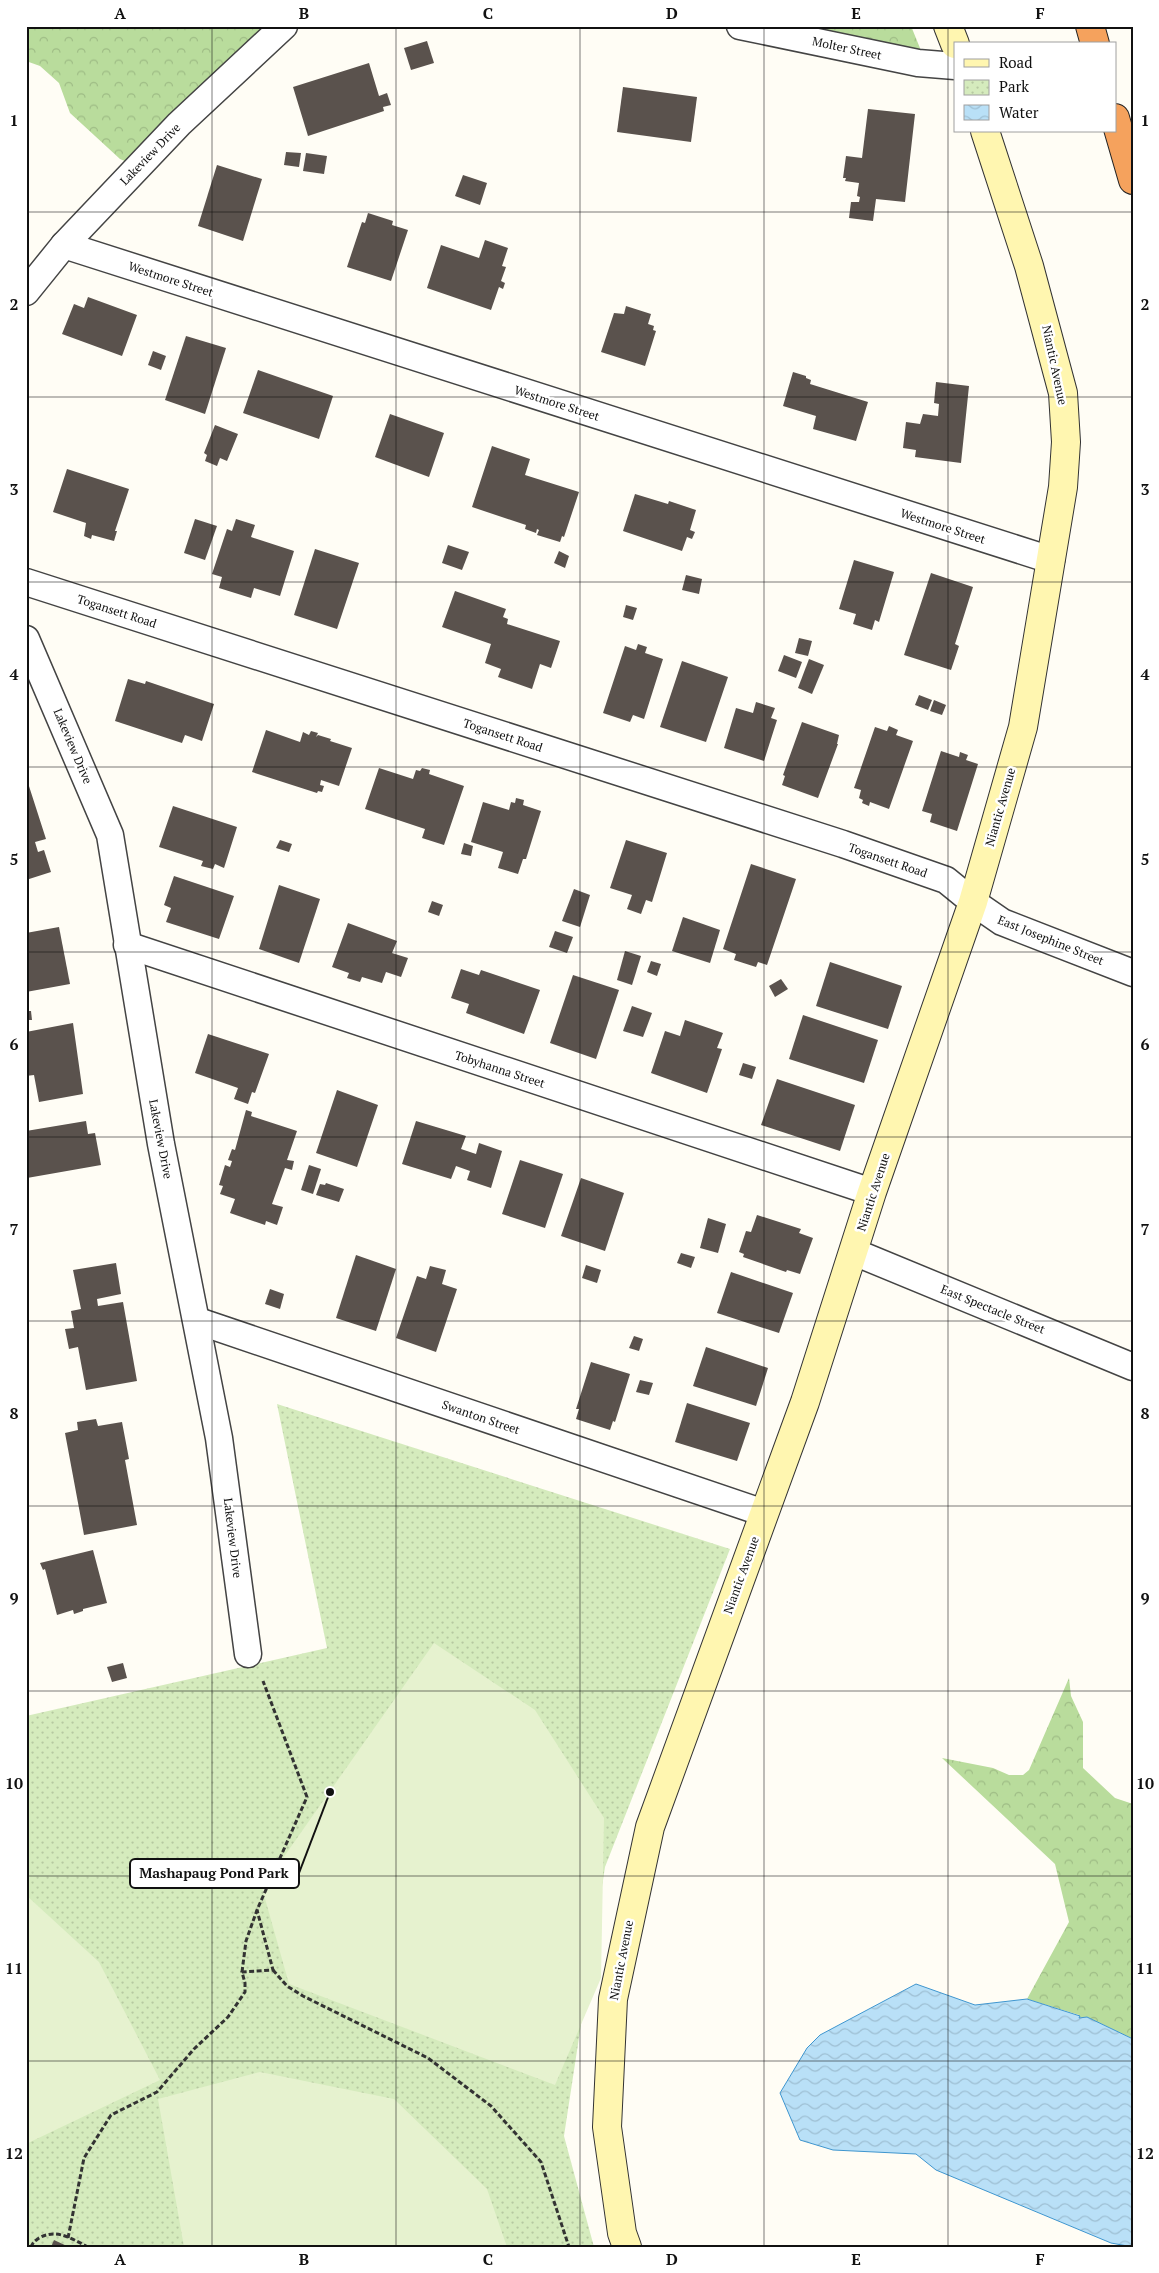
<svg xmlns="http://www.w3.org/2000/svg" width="1159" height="2273" font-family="'PT Serif',serif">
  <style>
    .forest { fill: url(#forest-crowns) }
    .park { fill: url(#park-dots) }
    .pitch { fill: #e6f2cf }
    .water { fill: url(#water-waves); stroke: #3f96cf }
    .building { fill: #5a524d }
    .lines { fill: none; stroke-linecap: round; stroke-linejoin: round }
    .street-casing { stroke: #444; stroke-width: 29 }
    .secondary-casing { stroke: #333; stroke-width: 30 }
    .highway-casing { stroke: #222; stroke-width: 30 }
    .path { stroke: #333; stroke-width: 3; stroke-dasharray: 5 2.5; stroke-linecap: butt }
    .street { stroke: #fff; stroke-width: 26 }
    .secondary { stroke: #fff6b0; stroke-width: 28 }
    .highway { stroke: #f5a25d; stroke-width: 28 }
    .grid { fill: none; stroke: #111; stroke-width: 1; stroke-opacity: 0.55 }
    .labels { text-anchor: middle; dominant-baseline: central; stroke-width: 5; stroke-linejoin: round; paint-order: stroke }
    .street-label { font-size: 12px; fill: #111; stroke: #fff }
    .leader { fill: none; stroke: #111; stroke-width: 2 }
    .callout-dot { fill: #111; stroke: #fff; stroke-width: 2 }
    .callout { fill: #fff; stroke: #111; stroke-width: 2 }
    .callout-label { font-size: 14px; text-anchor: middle; font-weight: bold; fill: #111 }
    .neatline { fill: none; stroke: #111; stroke-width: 2 }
    .grid-label { font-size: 16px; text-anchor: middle; font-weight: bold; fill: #111 }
  </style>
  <defs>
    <pattern id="forest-crowns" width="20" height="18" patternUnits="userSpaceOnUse" patternTransform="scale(1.25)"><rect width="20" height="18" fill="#b9dc9c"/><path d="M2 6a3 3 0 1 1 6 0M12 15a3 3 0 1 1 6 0" fill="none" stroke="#9ebc85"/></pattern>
    <pattern id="park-dots" width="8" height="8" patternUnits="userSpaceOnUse" patternTransform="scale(1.25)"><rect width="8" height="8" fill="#d5ebbd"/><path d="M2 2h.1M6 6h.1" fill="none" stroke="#b6c8a1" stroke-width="1.8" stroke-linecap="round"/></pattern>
    <pattern id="water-waves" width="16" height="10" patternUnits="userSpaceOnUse" patternTransform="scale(1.25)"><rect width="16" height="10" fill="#b9e0f7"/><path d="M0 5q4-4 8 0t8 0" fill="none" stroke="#9ebfd3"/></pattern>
  </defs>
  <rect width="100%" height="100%" fill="#fffdf5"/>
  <g class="forest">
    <polygon points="26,26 275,26 127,162 120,159 70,113 59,83 40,66 26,61"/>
    <polygon points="702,26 911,26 922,53 904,53"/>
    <polygon points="1069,1678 1071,1696 1083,1722 1083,1768 1115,1798 1133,1804 1133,2039 1087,2017 1078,2018 1079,2015 1027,1999 1069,1922 1055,1864 942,1758 993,1768 1009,1775 1023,1775 1029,1770"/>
  </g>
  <polygon class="park" points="277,1404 730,1549 605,1867 564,2136 594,2247 26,2247 26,1716 327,1648"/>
  <g class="pitch">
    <polygon points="434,1643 535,1710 604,1818 601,1978 555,2085 289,1984 262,1888"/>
    <polygon points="26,1895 99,1962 160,2080 26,2144"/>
    <polygon points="260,2072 394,2099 487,2189 507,2247 184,2247 158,2099"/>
  </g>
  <polygon class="water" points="916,1984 975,2005 1027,1999 1080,2016 1079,2018 1087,2017 1133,2039 1133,2247 1111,2243 936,2170 916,2154 833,2150 800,2140 780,2093 807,2048 820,2035"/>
  <g class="building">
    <polygon points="427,41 434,63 411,70 404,48"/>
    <polygon points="369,63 379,96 387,93 391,105 383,107 384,111 308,136 293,87"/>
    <polygon points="623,87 697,97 691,142 617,132"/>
    <polygon points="868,109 915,114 905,202 876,199 873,221 849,218 851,202 859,202 860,197 857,196 859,183 845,181 846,178 843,178 846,156 862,158"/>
    <polygon points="286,152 301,153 299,167 284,165"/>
    <polygon points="306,153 327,156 324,174 303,171"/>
    <polygon points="217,165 262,179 243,241 198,226"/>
    <polygon points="463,175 487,183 480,205 455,196"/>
    <polygon points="368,213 393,221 392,225 408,230 391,281 347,267 362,222 365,223"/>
    <polygon points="485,240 508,248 502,266 506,267 501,281 505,283 503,289 499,287 491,310 427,288 441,245 479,258"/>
    <polygon points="88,297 137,315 122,356 62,334 74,304 84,308"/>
    <polygon points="626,306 651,314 648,324 654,326 653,330 656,331 645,366 601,352 614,313 624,314"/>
    <polygon points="186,336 226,348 205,414 165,400"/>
    <polygon points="153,351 166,356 161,370 148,365"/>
    <polygon points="258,370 333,396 319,439 243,413"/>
    <polygon points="793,372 806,376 806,378 811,380 810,384 868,402 856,441 813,429 816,416 783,406"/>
    <polygon points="936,382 969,386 961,463 915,457 916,450 903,448 906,422 920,424 923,414 938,416 939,404 934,403"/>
    <polygon points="390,414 444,433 429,477 375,457"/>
    <polygon points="215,425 238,434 227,461 220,458 217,466 205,461 207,455 204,453"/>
    <polygon points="492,446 530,459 525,475 579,492 564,537 562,536 560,542 537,535 539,530 537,529 536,533 525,529 526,525 472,507"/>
    <polygon points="67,469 129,489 115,531 117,531 114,541 92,535 91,539 84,536 86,523 53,512"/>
    <polygon points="635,494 668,504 669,501 696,510 690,530 695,532 692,539 687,537 682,551 623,531"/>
    <polygon points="195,519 217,526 205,560 184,553"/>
    <polygon points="236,519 255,525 251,537 294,551 280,596 254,588 251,598 219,588 222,577 212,574 227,529 232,531"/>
    <polygon points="448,545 469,552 462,570 442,563"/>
    <polygon points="315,549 359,563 337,629 294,615"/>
    <polygon points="559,551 569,556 565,568 554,563"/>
    <polygon points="854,560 894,572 879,622 875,620 872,630 853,624 856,614 839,609"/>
    <polygon points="931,573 973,587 955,644 959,646 951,670 904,655"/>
    <polygon points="686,575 702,579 699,594 682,590"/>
    <polygon points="455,591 506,609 503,617 508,619 507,624 560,641 551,668 540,664 532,689 498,677 501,669 485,663 491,644 442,627"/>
    <polygon points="626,605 637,608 633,620 623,617"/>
    <polygon points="799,638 812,641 808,656 795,653"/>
    <polygon points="638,644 647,647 645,653 663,659 644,719 633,715 630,722 603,713 625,646 636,650"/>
    <polygon points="784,655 802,662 796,678 778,671"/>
    <polygon points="809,659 824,665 812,694 798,688"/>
    <polygon points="682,661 728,677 706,742 660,727"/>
    <polygon points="128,679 145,684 146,681 214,704 202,741 185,735 182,743 115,721"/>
    <polygon points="919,695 932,700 928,710 915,705"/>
    <polygon points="934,700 946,705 942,715 930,711"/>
    <polygon points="756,702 775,708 771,718 777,720 764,761 724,748 736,708 753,713"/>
    <polygon points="802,722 839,735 837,744 838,744 818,798 782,785 785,776 783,775"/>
    <polygon points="889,726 898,730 896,735 913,741 889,809 870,802 869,806 862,803 863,800 859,798 861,790 854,788 875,727 887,731"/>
    <polygon points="266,730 300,742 303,732 309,735 311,731 318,733 316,737 318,735 331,739 330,741 352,748 339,786 321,780 320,785 324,786 322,792 318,791 317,793 252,772"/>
    <polygon points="941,751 959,757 960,752 968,755 966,760 978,764 957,831 930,822 932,814 922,811"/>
    <polygon points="379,768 413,779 416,770 420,771 422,768 430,770 429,774 464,786 444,845 422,838 425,829 365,809"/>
    <polygon points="28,783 46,839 35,842 38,852 44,850 51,872 26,880 26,784"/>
    <polygon points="516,798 524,800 523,805 541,811 526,859 523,859 518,874 498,868 503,852 471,842 483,802 509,810 511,802 515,803"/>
    <polygon points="173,806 237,827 224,868 215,864 213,869 201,866 203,861 159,847"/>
    <polygon points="280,840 292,844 289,852 276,848"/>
    <polygon points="626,840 667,853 652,902 646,900 641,914 627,909 632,895 610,888"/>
    <polygon points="464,843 473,846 471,856 461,854"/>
    <polygon points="751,864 796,879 767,965 758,962 756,967 734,960 736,954 723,949"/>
    <polygon points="174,876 234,896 219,939 166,922 171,908 164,905"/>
    <polygon points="279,885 320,899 299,963 259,949"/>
    <polygon points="574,889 590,895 580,927 562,921"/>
    <polygon points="432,901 443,905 439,916 428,912"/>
    <polygon points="683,917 720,930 710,963 672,951"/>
    <polygon points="348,923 397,941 392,953 408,958 401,977 386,972 382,983 362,977 360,982 347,978 349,973 332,967"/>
    <polygon points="59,927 70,984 26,992 26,933"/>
    <polygon points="555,931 573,937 567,953 549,947"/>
    <polygon points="625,951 641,956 632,985 617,980"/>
    <polygon points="651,961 661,964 657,976 647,972"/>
    <polygon points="830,962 902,986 888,1029 816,1006"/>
    <polygon points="461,969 479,975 481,970 540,990 524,1034 466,1013 469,1004 451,998"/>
    <polygon points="573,975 619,990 596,1059 550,1043"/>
    <polygon points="781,979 788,989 775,997 769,986"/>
    <polygon points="632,1006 652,1013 643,1037 623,1031"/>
    <polygon points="26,1011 31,1011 32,1020 26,1020"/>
    <polygon points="803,1015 878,1040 864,1083 789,1059"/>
    <polygon points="685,1020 723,1033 717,1048 722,1049 707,1093 651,1073 665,1031 680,1036"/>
    <polygon points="73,1023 83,1094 39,1102 34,1075 26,1076 26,1032"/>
    <polygon points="208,1034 269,1054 255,1093 252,1092 248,1104 234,1099 238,1088 195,1073"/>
    <polygon points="743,1063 756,1067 752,1079 739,1075"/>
    <polygon points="777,1079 855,1105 840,1151 761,1125"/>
    <polygon points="337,1090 378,1105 357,1167 316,1153"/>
    <polygon points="246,1110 252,1112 251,1116 297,1131 287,1160 294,1161 292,1170 285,1168 272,1204 283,1207 277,1225 266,1221 265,1225 230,1213 235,1199 220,1194 223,1186 219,1185 225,1165 230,1167 232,1161 228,1160 232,1149 235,1150"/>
    <polygon points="86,1121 88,1134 95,1133 101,1165 27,1178 26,1131"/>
    <polygon points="416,1121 466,1136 461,1149 476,1154 479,1143 502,1151 491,1188 467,1180 470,1171 456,1166 451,1179 402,1164"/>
    <polygon points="520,1160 563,1174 545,1228 502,1214"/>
    <polygon points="309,1165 321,1169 313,1194 301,1190"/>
    <polygon points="581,1178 624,1193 605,1251 561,1236"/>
    <polygon points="326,1183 344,1189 339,1202 316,1195 320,1184 325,1185"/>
    <polygon points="757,1215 801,1229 799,1233 813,1238 800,1274 787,1270 786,1272 743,1257 744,1254 739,1252 746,1231 751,1232"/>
    <polygon points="708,1218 726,1224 718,1253 700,1248"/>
    <polygon points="681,1253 695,1257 691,1268 677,1263"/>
    <polygon points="356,1255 396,1269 376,1331 336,1318"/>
    <polygon points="116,1263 121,1294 97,1299 98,1306 123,1302 137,1381 86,1390 78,1347 69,1349 65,1329 74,1328 71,1311 81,1309 73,1270"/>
    <polygon points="586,1265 601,1270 597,1283 582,1278"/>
    <polygon points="430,1266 446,1270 442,1284 457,1289 436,1352 396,1338 417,1276 426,1279"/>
    <polygon points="731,1272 793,1293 779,1333 717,1313"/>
    <polygon points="270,1289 284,1294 280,1309 265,1304"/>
    <polygon points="634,1336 643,1339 639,1351 629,1348"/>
    <polygon points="706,1347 768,1368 756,1406 693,1386"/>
    <polygon points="591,1362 630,1374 615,1422 613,1421 610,1430 576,1419 579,1409 576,1409"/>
    <polygon points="640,1380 653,1383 649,1395 636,1392"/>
    <polygon points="687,1403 750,1423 737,1461 675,1442"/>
    <polygon points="96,1419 98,1426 122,1422 129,1459 125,1460 137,1525 84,1535 65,1433 78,1430 77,1422"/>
    <polygon points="93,1550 107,1603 83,1609 83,1611 74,1614 73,1610 57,1615 45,1569 43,1570 40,1563"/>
    <polygon points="123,1663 127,1678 112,1682 107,1667"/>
    <polygon points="54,2240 69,2247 51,2247"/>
  </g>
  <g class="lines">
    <defs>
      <g id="street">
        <polyline points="740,26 918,63 955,66"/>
        <polyline points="64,245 1051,560"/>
        <polyline points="26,292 64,245 179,124 284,26"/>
        <polyline points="26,582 843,844 946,880 973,902 1002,922 1133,973"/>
        <polyline points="26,639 110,835 161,1144 219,1438 248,1654"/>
        <polyline points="127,945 872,1192"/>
        <polyline points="854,1252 1133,1367"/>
        <polyline points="198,1321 764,1513"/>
      </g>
      <g id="secondary">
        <polyline points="948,26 955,44"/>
        <polyline points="627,2247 622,2233 607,2127 613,1999 650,1827 805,1402 872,1192 973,902 1023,727 1063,487 1066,442 1063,393 1029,266 985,131"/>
      </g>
      <g id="highway">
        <polyline points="1090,26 1095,44"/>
        <polyline points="1115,118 1133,180"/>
      </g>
    </defs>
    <use href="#street" class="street-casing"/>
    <use href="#secondary" class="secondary-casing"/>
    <use href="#highway" class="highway-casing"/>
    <g class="path">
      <polyline points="273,1970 287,1986 303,1996 428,2058 491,2106 541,2162 569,2247"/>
      <polyline points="242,1972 246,1941 257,1910 307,1797 263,1681"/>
      <polyline points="68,2238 84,2158 111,2115 157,2092 194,2049 228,2017 245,1992 245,1983 242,1972 273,1970 257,1910"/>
      <path d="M 31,2247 C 33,2242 35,2241 39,2238 C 57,2228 72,2239 88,2247"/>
    </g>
    <use href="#street" class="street"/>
    <use href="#secondary" class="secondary"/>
    <use href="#highway" class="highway"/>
  </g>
  <path class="grid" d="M 212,26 L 212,2247M 396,26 L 396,2247M 580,26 L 580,2247M 764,26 L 764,2247M 948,26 L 948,2247M 26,212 L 1133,212M 26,397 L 1133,397M 26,582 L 1133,582M 26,767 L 1133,767M 26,952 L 1133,952M 26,1137 L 1133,1137M 26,1321 L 1133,1321M 26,1506 L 1133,1506M 26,1691 L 1133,1691M 26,1876 L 1133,1876M 26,2061 L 1133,2061"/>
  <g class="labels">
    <g class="street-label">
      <text transform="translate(847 48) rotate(12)">Molter Street</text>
      <text transform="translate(150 154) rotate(-46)">Lakeview Drive</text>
      <text transform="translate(171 279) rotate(18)">Westmore Street</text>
      <text transform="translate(1055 365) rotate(78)">Niantic Avenue</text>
      <text transform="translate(557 403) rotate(18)">Westmore Street</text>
      <text transform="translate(943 526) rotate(18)">Westmore Street</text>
      <text transform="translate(117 611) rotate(18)">Togansett Road</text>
      <text transform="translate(503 735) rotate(18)">Togansett Road</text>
      <text transform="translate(73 746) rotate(67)">Lakeview Drive</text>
      <text transform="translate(1000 807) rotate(-74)">Niantic Avenue</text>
      <text transform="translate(888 860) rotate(19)">Togansett Road</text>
      <text transform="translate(1051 940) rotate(22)">East Josephine Street</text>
      <text transform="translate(500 1069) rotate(18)">Tobyhanna Street</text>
      <text transform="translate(161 1139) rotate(79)">Lakeview Drive</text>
      <text transform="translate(873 1192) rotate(-72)">Niantic Avenue</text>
      <text transform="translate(993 1309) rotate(22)">East Spectacle Street</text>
      <text transform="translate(481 1417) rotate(19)">Swanton Street</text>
      <text transform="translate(233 1538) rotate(83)">Lakeview Drive</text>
      <text transform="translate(741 1575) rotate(-70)">Niantic Avenue</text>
      <text transform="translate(621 1960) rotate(-79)">Niantic Avenue</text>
    </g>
  </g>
  <path class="leader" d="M330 1792L299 1873"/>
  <circle class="callout-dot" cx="330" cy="1792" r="5"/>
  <rect class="callout" x="130" y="1859" width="169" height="29" rx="5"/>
  <g class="callout-label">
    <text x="214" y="1878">Mashapaug Pond Park</text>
  </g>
  <rect width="1159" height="2273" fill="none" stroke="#ffffff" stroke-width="55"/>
  <rect x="954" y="42" width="162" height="90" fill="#ffffff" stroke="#a0a0a0"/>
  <rect x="964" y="59" width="25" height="8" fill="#fff6b0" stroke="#a0a0a0"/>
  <text x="999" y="68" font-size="15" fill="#111111">Road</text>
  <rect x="964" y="80" width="25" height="15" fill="url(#park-dots)" stroke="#a0a0a0"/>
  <text x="999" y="92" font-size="15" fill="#111111">Park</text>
  <rect x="964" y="105" width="25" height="15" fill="url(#water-waves)" stroke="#a0a0a0"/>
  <text x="999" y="118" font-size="15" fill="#111111">Water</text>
  <rect x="28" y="28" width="1104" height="2218" class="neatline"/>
  <g class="grid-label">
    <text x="120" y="19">A</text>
    <text x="304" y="19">B</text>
    <text x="488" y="19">C</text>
    <text x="672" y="19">D</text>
    <text x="856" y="19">E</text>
    <text x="1040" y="19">F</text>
    <text x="14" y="126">1</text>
    <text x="1145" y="126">1</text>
    <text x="14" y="310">2</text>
    <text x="1145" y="310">2</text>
    <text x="14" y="495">3</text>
    <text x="1145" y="495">3</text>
    <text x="14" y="680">4</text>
    <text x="1145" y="680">4</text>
    <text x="14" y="865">5</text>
    <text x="1145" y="865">5</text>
    <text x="14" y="1050">6</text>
    <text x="1145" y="1050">6</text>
    <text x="14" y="1235">7</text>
    <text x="1145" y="1235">7</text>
    <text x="14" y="1419">8</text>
    <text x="1145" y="1419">8</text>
    <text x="14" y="1604">9</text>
    <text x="1145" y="1604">9</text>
    <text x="14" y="1789">10</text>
    <text x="1145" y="1789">10</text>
    <text x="14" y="1974">11</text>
    <text x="1145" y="1974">11</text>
    <text x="14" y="2159">12</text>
    <text x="1145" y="2159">12</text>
    <text x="120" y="2265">A</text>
    <text x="304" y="2265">B</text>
    <text x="488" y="2265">C</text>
    <text x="672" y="2265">D</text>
    <text x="856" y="2265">E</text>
    <text x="1040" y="2265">F</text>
  </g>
</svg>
